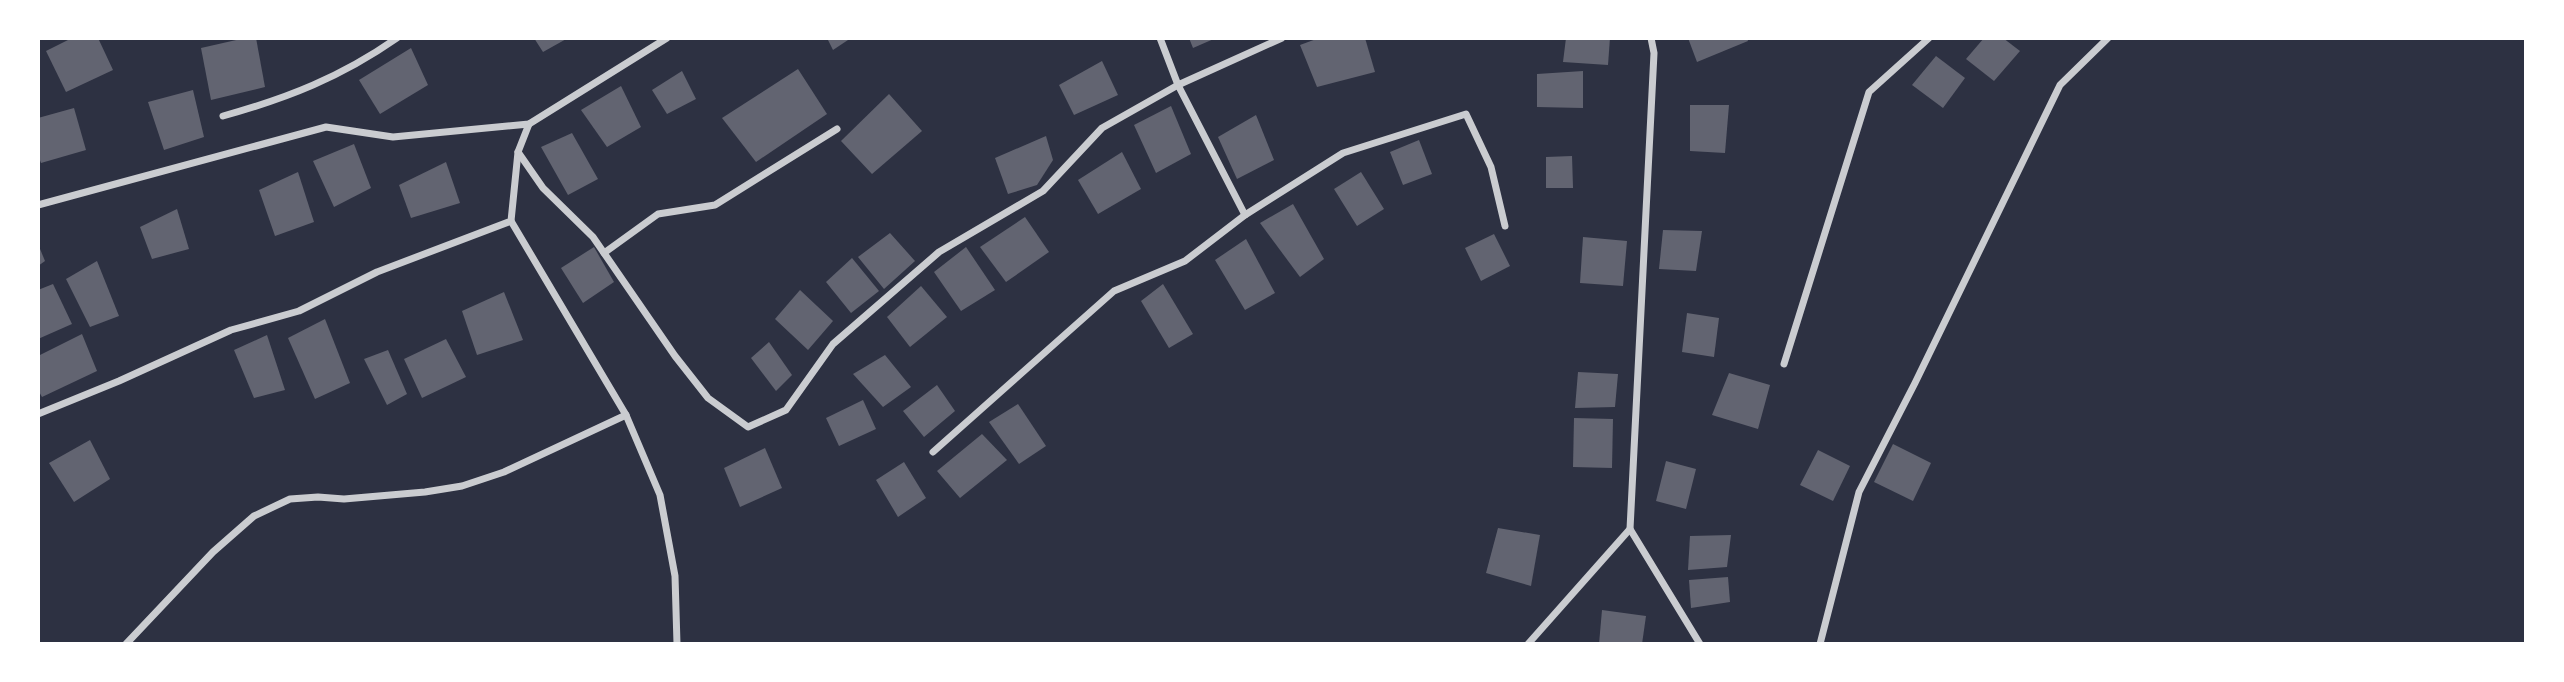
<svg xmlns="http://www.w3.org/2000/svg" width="2564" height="682" font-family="Helvetica,sans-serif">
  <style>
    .building { fill: #626471 }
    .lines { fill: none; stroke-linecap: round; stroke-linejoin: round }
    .minor { stroke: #caccd0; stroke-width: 7 }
  </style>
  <rect width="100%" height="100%" fill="#2d3142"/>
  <g class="building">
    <polygon points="72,38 98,38 113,70 66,92 46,51"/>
    <polygon points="245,38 256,38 265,87 211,100 201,48"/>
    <polygon points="534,38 568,38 543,52"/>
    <polygon points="827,38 851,38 833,50"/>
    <polygon points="1189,38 1216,38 1193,48"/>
    <polygon points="1319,38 1365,38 1375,72 1317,87 1300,45"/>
    <polygon points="1566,38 1610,38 1608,65 1563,62"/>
    <polygon points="1688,38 1747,38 1748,41 1697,62"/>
    <polygon points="1984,38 2003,38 2020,51 1994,81 1966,59"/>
    <polygon points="411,48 428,85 380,114 359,80"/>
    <polygon points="1936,56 1965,78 1943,108 1912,85"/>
    <polygon points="1102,61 1118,95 1074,115 1059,85"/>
    <polygon points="798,69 827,114 756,162 722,118"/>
    <polygon points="682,71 696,99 667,114 652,90"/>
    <polygon points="1583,71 1583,108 1537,107 1537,74"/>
    <polygon points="621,86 641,127 607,147 581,110"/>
    <polygon points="193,90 204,137 164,150 148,102"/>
    <polygon points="889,94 922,131 872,174 841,141"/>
    <polygon points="1690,105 1729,105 1725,153 1690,151"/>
    <polygon points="1171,106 1191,154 1156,173 1134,125"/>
    <polygon points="74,108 86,150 41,163 38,155 38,118"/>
    <polygon points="1256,115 1274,160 1237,179 1218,137"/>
    <polygon points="572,133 598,179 568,195 541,147"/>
    <polygon points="1046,136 1053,160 1037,185 1008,194 995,158"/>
    <polygon points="1419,140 1432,174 1403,185 1390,152"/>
    <polygon points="354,144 371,188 334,207 313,161"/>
    <polygon points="1122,152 1141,189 1098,214 1078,180"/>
    <polygon points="1572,156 1573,188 1546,188 1546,157"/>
    <polygon points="446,162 460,203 411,218 399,185"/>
    <polygon points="298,172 314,222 275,236 259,190"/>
    <polygon points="1361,172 1384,209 1357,226 1334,189"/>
    <polygon points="1293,204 1324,259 1300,277 1260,223"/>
    <polygon points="177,209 189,249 152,259 140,227"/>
    <polygon points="1025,217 1049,252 1006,282 980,247"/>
    <polygon points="1663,230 1702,231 1696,271 1659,269"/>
    <polygon points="890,233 915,261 884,289 858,257"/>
    <polygon points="1494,234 1510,266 1481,281 1465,248"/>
    <polygon points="1583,237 1627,241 1623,286 1580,283"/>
    <polygon points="1246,239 1275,293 1245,310 1215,260"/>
    <polygon points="38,244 45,261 38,266"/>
    <polygon points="594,247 614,282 583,303 561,268"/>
    <polygon points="966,247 995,290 961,311 934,272"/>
    <polygon points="852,258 879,291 851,313 826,282"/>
    <polygon points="97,261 119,316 90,327 66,279"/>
    <polygon points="53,284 72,324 38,339 38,290"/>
    <polygon points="1163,284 1193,334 1169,348 1141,301"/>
    <polygon points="921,286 947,317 910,347 887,317"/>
    <polygon points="800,290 833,321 808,350 775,319"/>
    <polygon points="504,292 523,340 477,355 462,311"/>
    <polygon points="1687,313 1719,318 1714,357 1682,352"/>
    <polygon points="325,319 350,383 315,399 288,338"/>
    <polygon points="82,334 97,371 42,397 38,390 38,356"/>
    <polygon points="267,335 285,390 254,398 234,350"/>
    <polygon points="446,339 466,377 422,398 404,359"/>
    <polygon points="769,342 792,375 776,391 751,358"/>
    <polygon points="388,350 407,394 387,405 364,359"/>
    <polygon points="885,355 911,387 883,407 853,374"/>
    <polygon points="1578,372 1618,374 1615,407 1575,408"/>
    <polygon points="1729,373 1770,385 1758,429 1712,415"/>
    <polygon points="937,385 955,411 924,437 903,411"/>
    <polygon points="863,400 876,429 839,446 826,418"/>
    <polygon points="1018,404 1046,446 1019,464 989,422"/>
    <polygon points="1574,418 1613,419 1612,468 1573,467"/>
    <polygon points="982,434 1007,460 960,498 937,471"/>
    <polygon points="90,440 110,479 74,502 49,463"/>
    <polygon points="1893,444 1931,463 1913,501 1874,482"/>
    <polygon points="765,448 782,488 740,507 724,468"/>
    <polygon points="1818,450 1850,466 1833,501 1800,485"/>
    <polygon points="1666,461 1696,469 1686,509 1656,501"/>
    <polygon points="904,462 926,498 898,517 876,480"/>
    <polygon points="1498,528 1540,535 1531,586 1486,573"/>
    <polygon points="1731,535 1727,567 1688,570 1690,536"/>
    <polygon points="1728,577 1730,602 1691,608 1689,580"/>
    <polygon points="1602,610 1646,616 1642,644 1599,644"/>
  </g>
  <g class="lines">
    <g class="minor">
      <polyline points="1160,38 1178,85 1245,215"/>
      <polyline points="1651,38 1654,53 1630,529 1700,644"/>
      <path d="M 223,116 C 288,98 341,77 397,38"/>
      <polyline points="518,152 543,188 593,237 675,356 708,398 748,427 786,410 833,344 939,252 1043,191 1102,128 1178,85 1282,38"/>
      <polyline points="38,205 326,127 393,137 529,124 667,38"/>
      <polyline points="511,221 626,415 660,495 675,576 677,644"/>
      <polyline points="604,253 658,214 715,205 837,129"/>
      <polyline points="1784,364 1869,92 1929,38"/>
      <polyline points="38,414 119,381 231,330 299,311 377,272 511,221 518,152 529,124"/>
      <polyline points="933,452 1114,291 1185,261 1245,215 1343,153 1466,114 1491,167 1505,226"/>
      <polyline points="126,644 213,552 254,516 290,499 318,497 344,499 425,492 462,486 504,472 626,415"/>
      <polyline points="1528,644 1630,529"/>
      <polyline points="1820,644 1859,492 1915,383 2060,85 2108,38"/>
    </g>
  </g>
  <rect width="2564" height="682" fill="none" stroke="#ffffff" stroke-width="80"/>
</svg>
